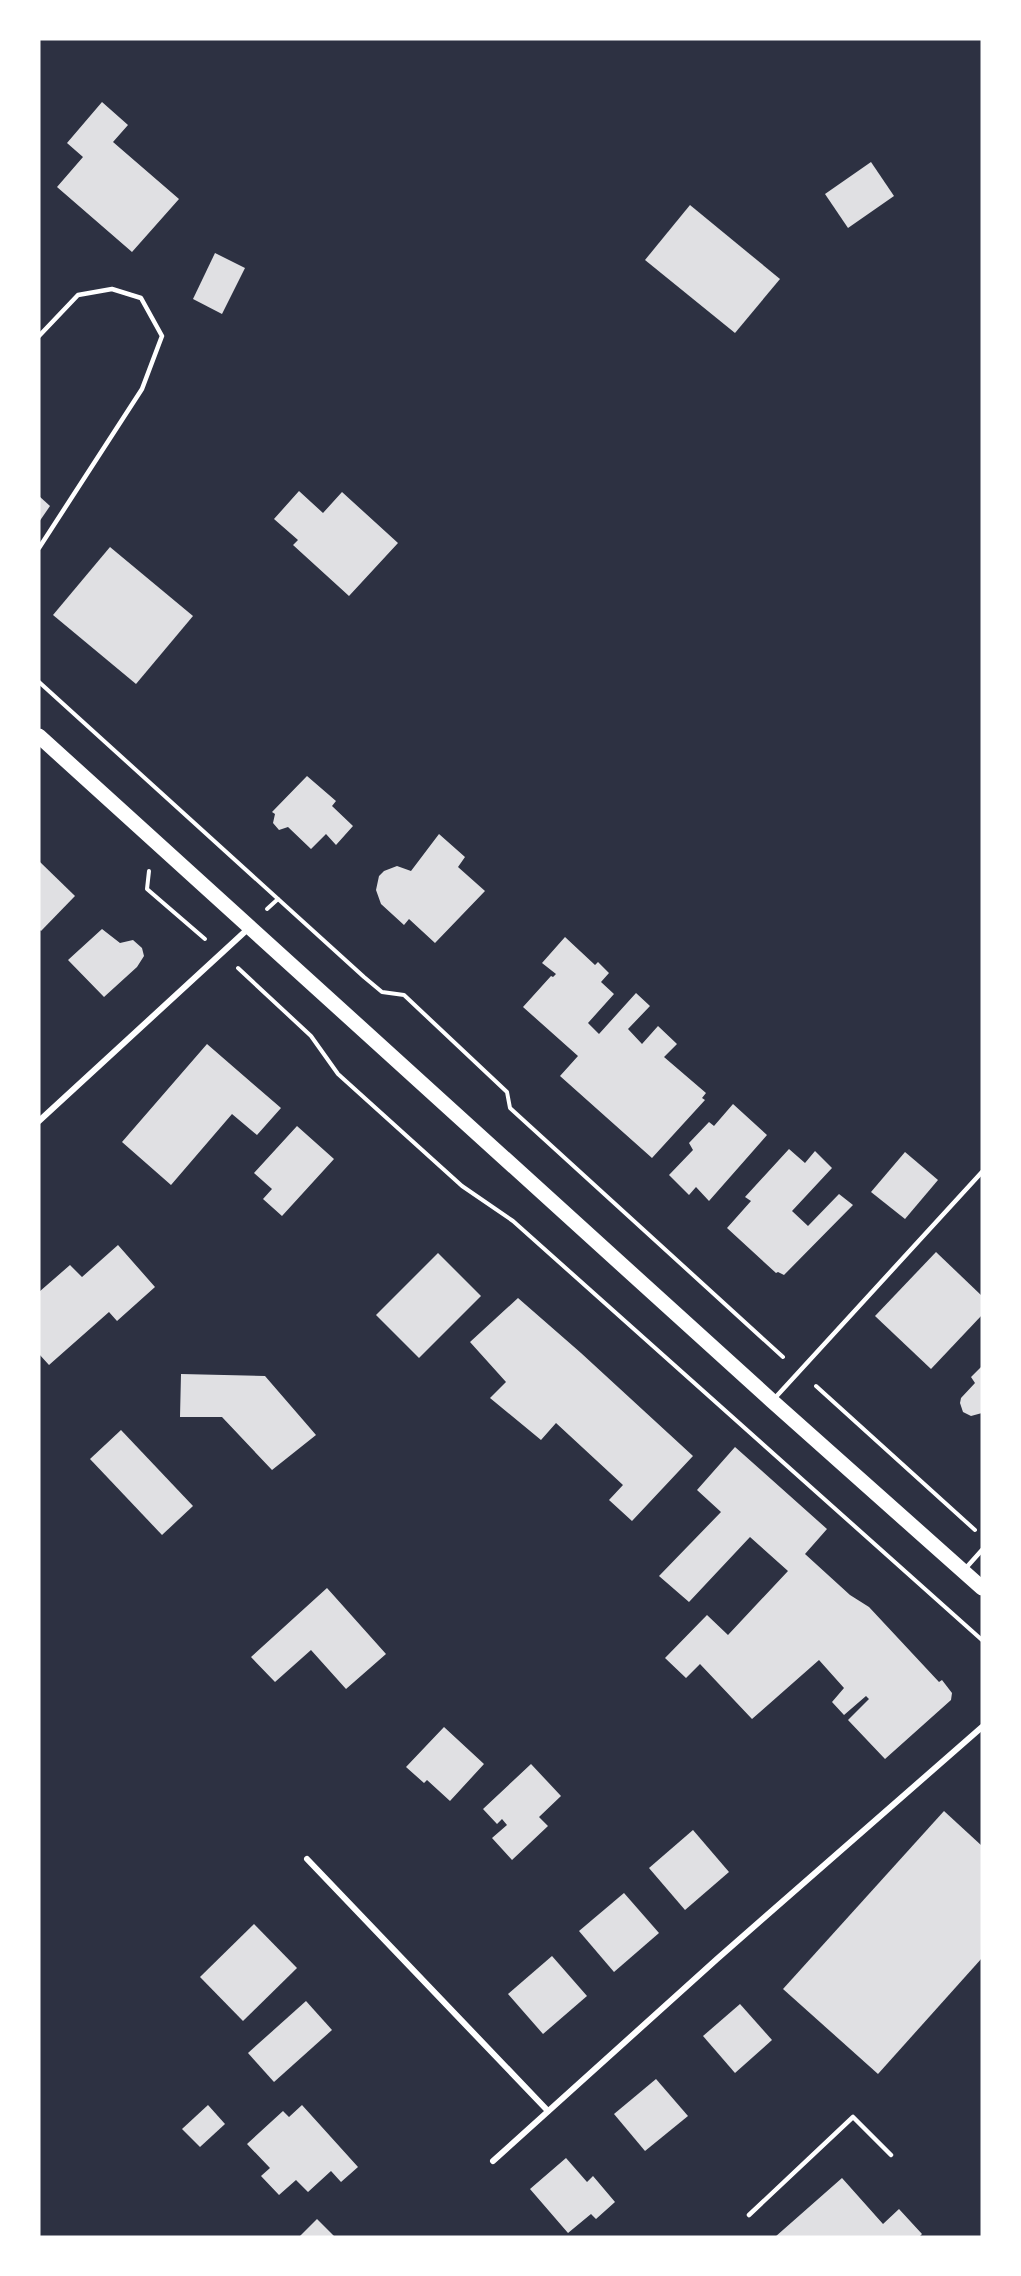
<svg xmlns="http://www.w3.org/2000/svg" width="1021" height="2276" font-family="'Titillium Web',sans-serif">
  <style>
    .building { fill: #e0e0e3 }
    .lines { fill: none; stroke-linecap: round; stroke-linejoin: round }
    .path { stroke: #fff; stroke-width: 4 }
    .service { stroke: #fff; stroke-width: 4.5 }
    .minor { stroke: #fff; stroke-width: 6 }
    .primary { stroke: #fff; stroke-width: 15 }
  </style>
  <rect width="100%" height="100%" fill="#2d3142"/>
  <g class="building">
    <polygon points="102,102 128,125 113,142 179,199 132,252 57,187 83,157 67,143"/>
    <polygon points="871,162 894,196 848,228 825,194"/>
    <polygon points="690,205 780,279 735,333 645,260"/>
    <polygon points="215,253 245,268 222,314 193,299"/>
    <polygon points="299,491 323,513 342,492 398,543 349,596 293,545 298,540 274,519"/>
    <polygon points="39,496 50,506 39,522"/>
    <polygon points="110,547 193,616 136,684 53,615"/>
    <polygon points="307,776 336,801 332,806 353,826 336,845 326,834 311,849 288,827 279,830 273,823 275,814 272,812"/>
    <polygon points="439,834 465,857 458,867 485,891 435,943 409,919 404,925 381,904 376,890 379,876 384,871 397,866 411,871"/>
    <polygon points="39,861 75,896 41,931 39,929"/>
    <polygon points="102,929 120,943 133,940 142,948 144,956 137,967 104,997 68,960"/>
    <polygon points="565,937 595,965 598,962 609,973 601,982 614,994 588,1023 599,1034 636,993 650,1006 628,1029 642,1044 658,1026 677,1044 664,1057 706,1093 702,1098 705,1100 652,1158 560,1076 578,1056 523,1007 551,976 553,977 556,974 542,963"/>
    <polygon points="207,1044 281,1108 257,1135 232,1114 171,1185 122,1142"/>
    <polygon points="733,1104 767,1135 709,1201 696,1187 689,1195 669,1175 693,1150 689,1143 709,1122 714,1126"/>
    <polygon points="297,1126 334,1159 282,1216 263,1199 272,1189 254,1173"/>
    <polygon points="789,1149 805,1163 815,1151 832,1168 792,1211 808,1226 839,1194 853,1205 784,1275 778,1272 776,1273 727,1228 751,1201 745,1197"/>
    <polygon points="905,1152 938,1180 905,1219 871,1192"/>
    <polygon points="118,1245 155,1287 117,1321 109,1312 49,1365 39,1354 39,1292 70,1265 82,1277"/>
    <polygon points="936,1252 982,1296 982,1315 931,1369 875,1316"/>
    <polygon points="438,1253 481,1296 419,1358 376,1315"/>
    <polygon points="518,1298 581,1353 693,1456 632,1521 609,1500 623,1485 556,1423 541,1440 490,1398 506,1382 470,1342"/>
    <polygon points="982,1366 982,1413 971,1416 963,1412 960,1403 961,1398 975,1383 971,1377"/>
    <polygon points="181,1374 265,1376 316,1435 272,1470 222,1417 180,1417"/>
    <polygon points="121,1430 193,1506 162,1535 90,1459"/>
    <polygon points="735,1447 827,1529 805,1554 850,1595 869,1607 939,1682 942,1680 952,1693 951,1700 885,1759 848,1720 869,1699 866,1696 844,1715 832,1702 844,1688 819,1660 752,1719 700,1664 686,1678 665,1658 707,1615 728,1635 788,1571 750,1537 689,1602 659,1576 721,1512 697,1490"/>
    <polygon points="327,1588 386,1654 346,1689 311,1650 275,1682 251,1657"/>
    <polygon points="444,1727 484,1764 450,1801 427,1780 424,1783 406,1767"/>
    <polygon points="531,1764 561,1796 539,1817 548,1826 512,1860 492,1838 507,1825 502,1819 497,1824 483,1809"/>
    <polygon points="944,1811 982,1846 982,1958 878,2074 783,1989"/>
    <polygon points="693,1830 729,1872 685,1910 649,1868"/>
    <polygon points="624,1893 659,1933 614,1972 579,1931"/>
    <polygon points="254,1924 297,1968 243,2021 200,1977"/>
    <polygon points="552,1956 587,1996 543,2034 508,1994"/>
    <polygon points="306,2001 332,2030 274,2082 248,2053"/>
    <polygon points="740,2004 772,2040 735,2073 703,2036"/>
    <polygon points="656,2079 688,2116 645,2151 614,2114"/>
    <polygon points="208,2105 225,2124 200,2147 182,2129"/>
    <polygon points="302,2105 358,2167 341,2182 331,2171 308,2192 296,2180 279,2195 261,2176 270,2168 247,2144 283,2111 289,2117"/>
    <polygon points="566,2158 587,2182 593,2176 615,2202 596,2219 591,2214 568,2233 530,2189"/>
    <polygon points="842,2178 883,2224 899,2209 922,2234 919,2237 775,2237"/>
    <polygon points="317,2219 335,2237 299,2237"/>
  </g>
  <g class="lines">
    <g class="path">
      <polyline points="39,682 364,977 382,992 404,995 507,1092 510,1108 783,1357"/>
      <polyline points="149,871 147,889 205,939"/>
      <polyline points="267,909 278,899"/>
      <polyline points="238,968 311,1036 338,1074 462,1186 513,1221 982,1640"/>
      <polyline points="816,1386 975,1530"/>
    </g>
    <g class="service">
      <polyline points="39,336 78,295 112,289 141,298 162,336 142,389 39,548"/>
      <polyline points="774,1399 982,1172"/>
      <polyline points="965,1569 982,1550"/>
      <polyline points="749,2215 853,2117 891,2155"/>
    </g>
    <g class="minor">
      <polyline points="39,1121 250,927"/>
      <polyline points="307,1859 548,2111"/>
      <polyline points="493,2161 717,1959 982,1727"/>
    </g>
    <polyline class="primary" points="39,736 772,1401 982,1588"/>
  </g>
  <rect width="1021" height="2276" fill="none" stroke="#ffffff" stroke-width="81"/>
</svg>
